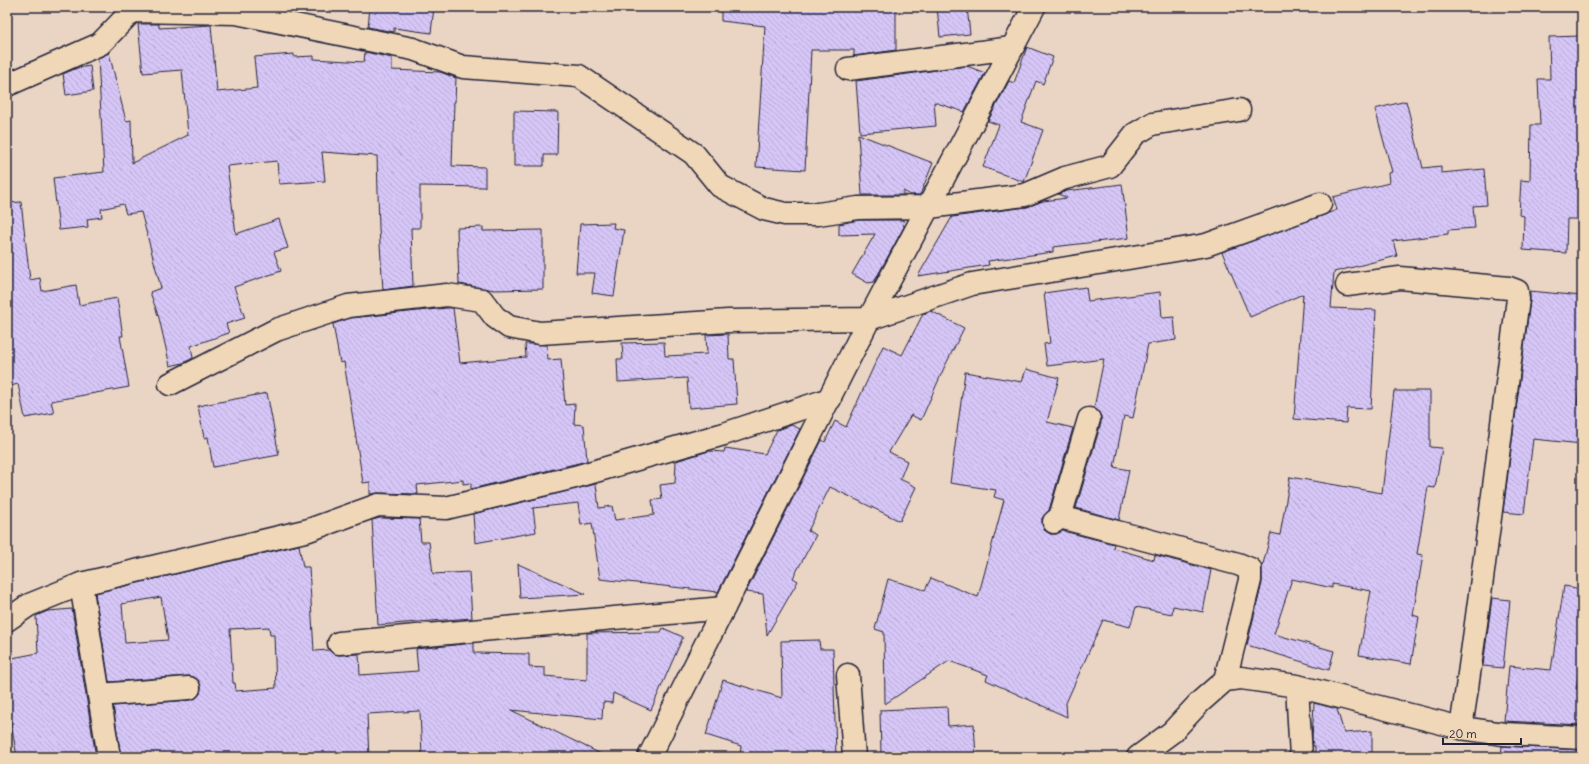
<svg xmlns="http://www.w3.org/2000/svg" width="1589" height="764" font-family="Delius,sans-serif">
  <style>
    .building { fill: url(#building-back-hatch); stroke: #22223b; fill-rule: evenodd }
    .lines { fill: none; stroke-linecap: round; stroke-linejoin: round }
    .street-casing { stroke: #22223b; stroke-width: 25 }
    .secondary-casing { stroke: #22223b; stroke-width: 25 }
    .street { stroke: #efd7b7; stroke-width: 22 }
    .secondary { stroke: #efd7b7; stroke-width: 22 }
  </style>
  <defs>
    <pattern id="building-back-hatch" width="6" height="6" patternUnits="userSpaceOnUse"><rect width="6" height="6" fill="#d6c6f7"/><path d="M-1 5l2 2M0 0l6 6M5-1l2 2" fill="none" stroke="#b7aad5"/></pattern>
  </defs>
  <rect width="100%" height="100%" fill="#ead4c4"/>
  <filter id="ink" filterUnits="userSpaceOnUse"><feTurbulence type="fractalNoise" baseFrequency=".025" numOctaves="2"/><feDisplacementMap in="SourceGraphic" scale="8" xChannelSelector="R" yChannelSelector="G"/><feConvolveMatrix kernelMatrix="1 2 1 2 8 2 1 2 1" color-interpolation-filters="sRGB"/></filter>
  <g filter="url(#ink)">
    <g class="building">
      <polygon points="370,7 434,7 431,33 394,28 394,32 368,27"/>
      <polygon points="721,7 896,7 896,50 854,56 854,50 811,50 805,170 756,167 765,26 721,21"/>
      <polygon points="937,7 967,7 970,34 940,37"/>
      <polygon points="138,24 159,24 159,28 211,25 217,92 257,88 254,57 294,54 294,57 314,56 314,59 364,62 365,52 392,58 392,70 440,72 456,78 455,102 454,102 452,166 485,167 485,187 420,186 420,228 411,228 413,286 383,290 379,229 377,156 322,152 325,181 279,184 277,161 227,166 236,234 279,219 288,248 274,252 281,271 234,287 245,318 226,324 229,333 191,346 193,358 183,363 170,366 159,318 150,292 161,288 141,212 126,214 123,204 101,209 102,217 87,219 88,227 59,230 53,178 104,172 98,58 109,53 126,121 131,120 132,163 188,135 182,70 143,73"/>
      <polygon points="1582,36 1582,165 1580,165 1578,219 1567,219 1566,253 1523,250 1524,216 1519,215 1521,180 1530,181 1531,125 1540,125 1538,79 1550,79 1549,37"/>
      <polygon points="1027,47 1053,57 1043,84 1036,81 1021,122 1043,130 1024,182 983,167 999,125 988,121 1009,81 1014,83"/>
      <polygon points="90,66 93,91 66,95 63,74 77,68"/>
      <polygon points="967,66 985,73 964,112 934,102 936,126 860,133 856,81"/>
      <polygon points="1406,101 1423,168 1441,166 1441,173 1484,169 1487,205 1473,206 1475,228 1448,230 1448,234 1393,241 1397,256 1334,272 1331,308 1376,310 1371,409 1347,408 1346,423 1294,419 1303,294 1250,317 1222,252 1337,210 1333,197 1389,183 1388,173 1392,172 1375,109"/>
      <polygon points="514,111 558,112 557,155 544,155 544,166 514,166"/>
      <polygon points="858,134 933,163 920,195 911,195 903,191 903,195 862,195"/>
      <polygon points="1122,184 1129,238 1053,247 1053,252 988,261 989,265 918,276 952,217 1027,207 1043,201 1067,198 1058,194 1067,191"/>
      <polygon points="21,202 30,280 40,278 42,291 76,285 79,305 117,298 123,336 120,336 129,387 51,401 54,413 25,418 18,384 7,387 7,203"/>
      <polygon points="859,220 903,220 904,227 874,282 868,283 852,274 875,234 839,235 839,224"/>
      <polygon points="614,223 613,228 624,230 614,296 592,293 595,273 576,273 580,224"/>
      <polygon points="483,227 483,231 543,230 543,289 494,290 459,284 457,228"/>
      <polygon points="1086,287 1088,301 1160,292 1162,318 1174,317 1176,340 1148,344 1133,418 1124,416 1114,467 1129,470 1119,520 1076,508 1101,423 1101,416 1094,408 1104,359 1047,366 1044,344 1050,343 1044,293"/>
      <polygon points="1530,291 1582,296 1582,365 1577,405 1582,405 1582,444 1533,439 1524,514 1503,512 1530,301"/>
      <polygon points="447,308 453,308 460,363 526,357 525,344 531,344 547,345 548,360 561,359 565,405 575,404 574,424 584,425 587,461 471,489 471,483 463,484 463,480 417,485 418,494 379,493 370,494 370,482 363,483 344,362 340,363 333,324 351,318"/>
      <polygon points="931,311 964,328 944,368 921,420 911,415 889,452 907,461 900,479 916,487 900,521 830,487 808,531 816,535 793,578 798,581 767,635 763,594 746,592 822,440 825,442 835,421 846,427 883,346 902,355 923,314"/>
      <polygon points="728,334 729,359 734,359 737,404 689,408 687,378 618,382 617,359 623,359 622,343 664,342 665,356 707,354 706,335"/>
      <polygon points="1026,369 1059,378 1047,422 1073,428 1049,510 1042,518 1042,524 1044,530 1050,534 1056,534 1063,531 1114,544 1113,548 1154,560 1155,555 1211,570 1203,612 1173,606 1172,614 1136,607 1130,627 1103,620 1066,703 1067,717 986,680 988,675 949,661 885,704 884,632 875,629 888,579 925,590 931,578 978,597 1004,500 994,497 996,490 950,483 965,372 1022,382"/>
      <polygon points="1394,391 1430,391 1430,447 1442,448 1435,488 1428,487 1417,554 1423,555 1413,615 1419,617 1411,664 1359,655 1371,591 1332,584 1332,588 1292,579 1274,634 1334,651 1329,670 1247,645 1262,583 1262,568 1271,533 1280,535 1290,477 1382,493"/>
      <polygon points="267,393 279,455 213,467 208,437 204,438 198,406"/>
      <polygon points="792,425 800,429 718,592 600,579 592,523 581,525 578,503 533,508 536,532 475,543 473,514 596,484 599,508 612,506 615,520 654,515 652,500 662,499 660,485 675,483 676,461 709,451 724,452 725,448 765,454 777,430"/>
      <polygon points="380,518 419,519 421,542 429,542 433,574 469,572 472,618 378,625 372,520"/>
      <path d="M 299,545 L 303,567 L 309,567 L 314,651 L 329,650 L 333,654 L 340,655 L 359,654 L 360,675 L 418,671 L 416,649 L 474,643 L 474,653 L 529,654 L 529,667 L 545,668 L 545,676 L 587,680 L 587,633 L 661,632 L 663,628 L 683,637 L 651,710 L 613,693 L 612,703 L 603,702 L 602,719 L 511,710 L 607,757 L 422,757 L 420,711 L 367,714 L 369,757 L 279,757 L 279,754 L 225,757 L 121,757 L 113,706 L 190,700 L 196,698 L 200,694 L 201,687 L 199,681 L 194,677 L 188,676 L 109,682 L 95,593 ZM 161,597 L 168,640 L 125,643 L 122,604 ZM 269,627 L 270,635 L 274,635 L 276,688 L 236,691 L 235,683 L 233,683 L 230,629 Z"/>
      <polygon points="518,564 586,594 520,598"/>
      <polygon points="1564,586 1582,589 1582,654 1576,689 1582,690 1582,725 1504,721 1509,666 1551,670"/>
      <polygon points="1492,598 1510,600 1503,668 1483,666"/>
      <polygon points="72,609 96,757 17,757 7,701 7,659 38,653 36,616 48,611"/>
      <polygon points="819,640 820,649 833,649 836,757 740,757 741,746 706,735 723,680 782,698 781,641"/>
      <polygon points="1314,703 1337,709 1344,733 1372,731 1372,757 1315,757 1315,746 1313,746 1312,739"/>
      <polygon points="947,707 948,726 974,724 976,757 881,757 880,710"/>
      <polygon points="1502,746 1582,750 1582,757 1501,757"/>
    </g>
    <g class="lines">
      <defs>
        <g id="street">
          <polyline points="848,69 1012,48"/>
          <polyline points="7,85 100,44 132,11 236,13 413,49 463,67 579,76 694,154 720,186 764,209 785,214 818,214 858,208 929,207 1025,195 1065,178 1110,166 1135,134 1152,124 1239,110"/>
          <path d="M 1347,285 L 1400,278 L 1509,288 L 1517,291 L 1518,299 C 1499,442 1483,585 1461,728"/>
          <polyline points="170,384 276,330 348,306 447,295 482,300 495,317 509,327 540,333 728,321 869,319 972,284 1206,245 1320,204"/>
          <polyline points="1060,517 1238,564 1250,569 1250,580 1225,680"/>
          <polyline points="1054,522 1060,517 1089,419"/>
          <polyline points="81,584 109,757"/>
          <polyline points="7,620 29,605 81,584 309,530 378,505 446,508 575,477 724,434 830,399"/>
          <polyline points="339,643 724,608"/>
          <polyline points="848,675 854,757"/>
          <polyline points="1297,686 1301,757"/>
          <polyline points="99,695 189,688"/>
        </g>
        <g id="secondary">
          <polyline points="649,757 869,319 1034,7"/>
          <polyline points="1138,757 1172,732 1200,702 1225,680 1241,678 1297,686 1461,728 1504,734 1582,738"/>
        </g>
      </defs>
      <use href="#street" class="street-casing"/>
      <use href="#secondary" class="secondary-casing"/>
      <use href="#street" class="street"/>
      <use href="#secondary" class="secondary"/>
    </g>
  </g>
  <rect width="1589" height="764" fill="none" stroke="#efd7b7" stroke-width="24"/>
  <rect x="12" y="12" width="1565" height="740" fill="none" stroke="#22223b" stroke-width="1.5" filter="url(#ink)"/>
  <path d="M1443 738v6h78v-6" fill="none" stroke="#22223b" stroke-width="2"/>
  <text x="1449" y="738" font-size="12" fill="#22223b" stroke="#efd7b7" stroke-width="3" paint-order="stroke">20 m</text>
</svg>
